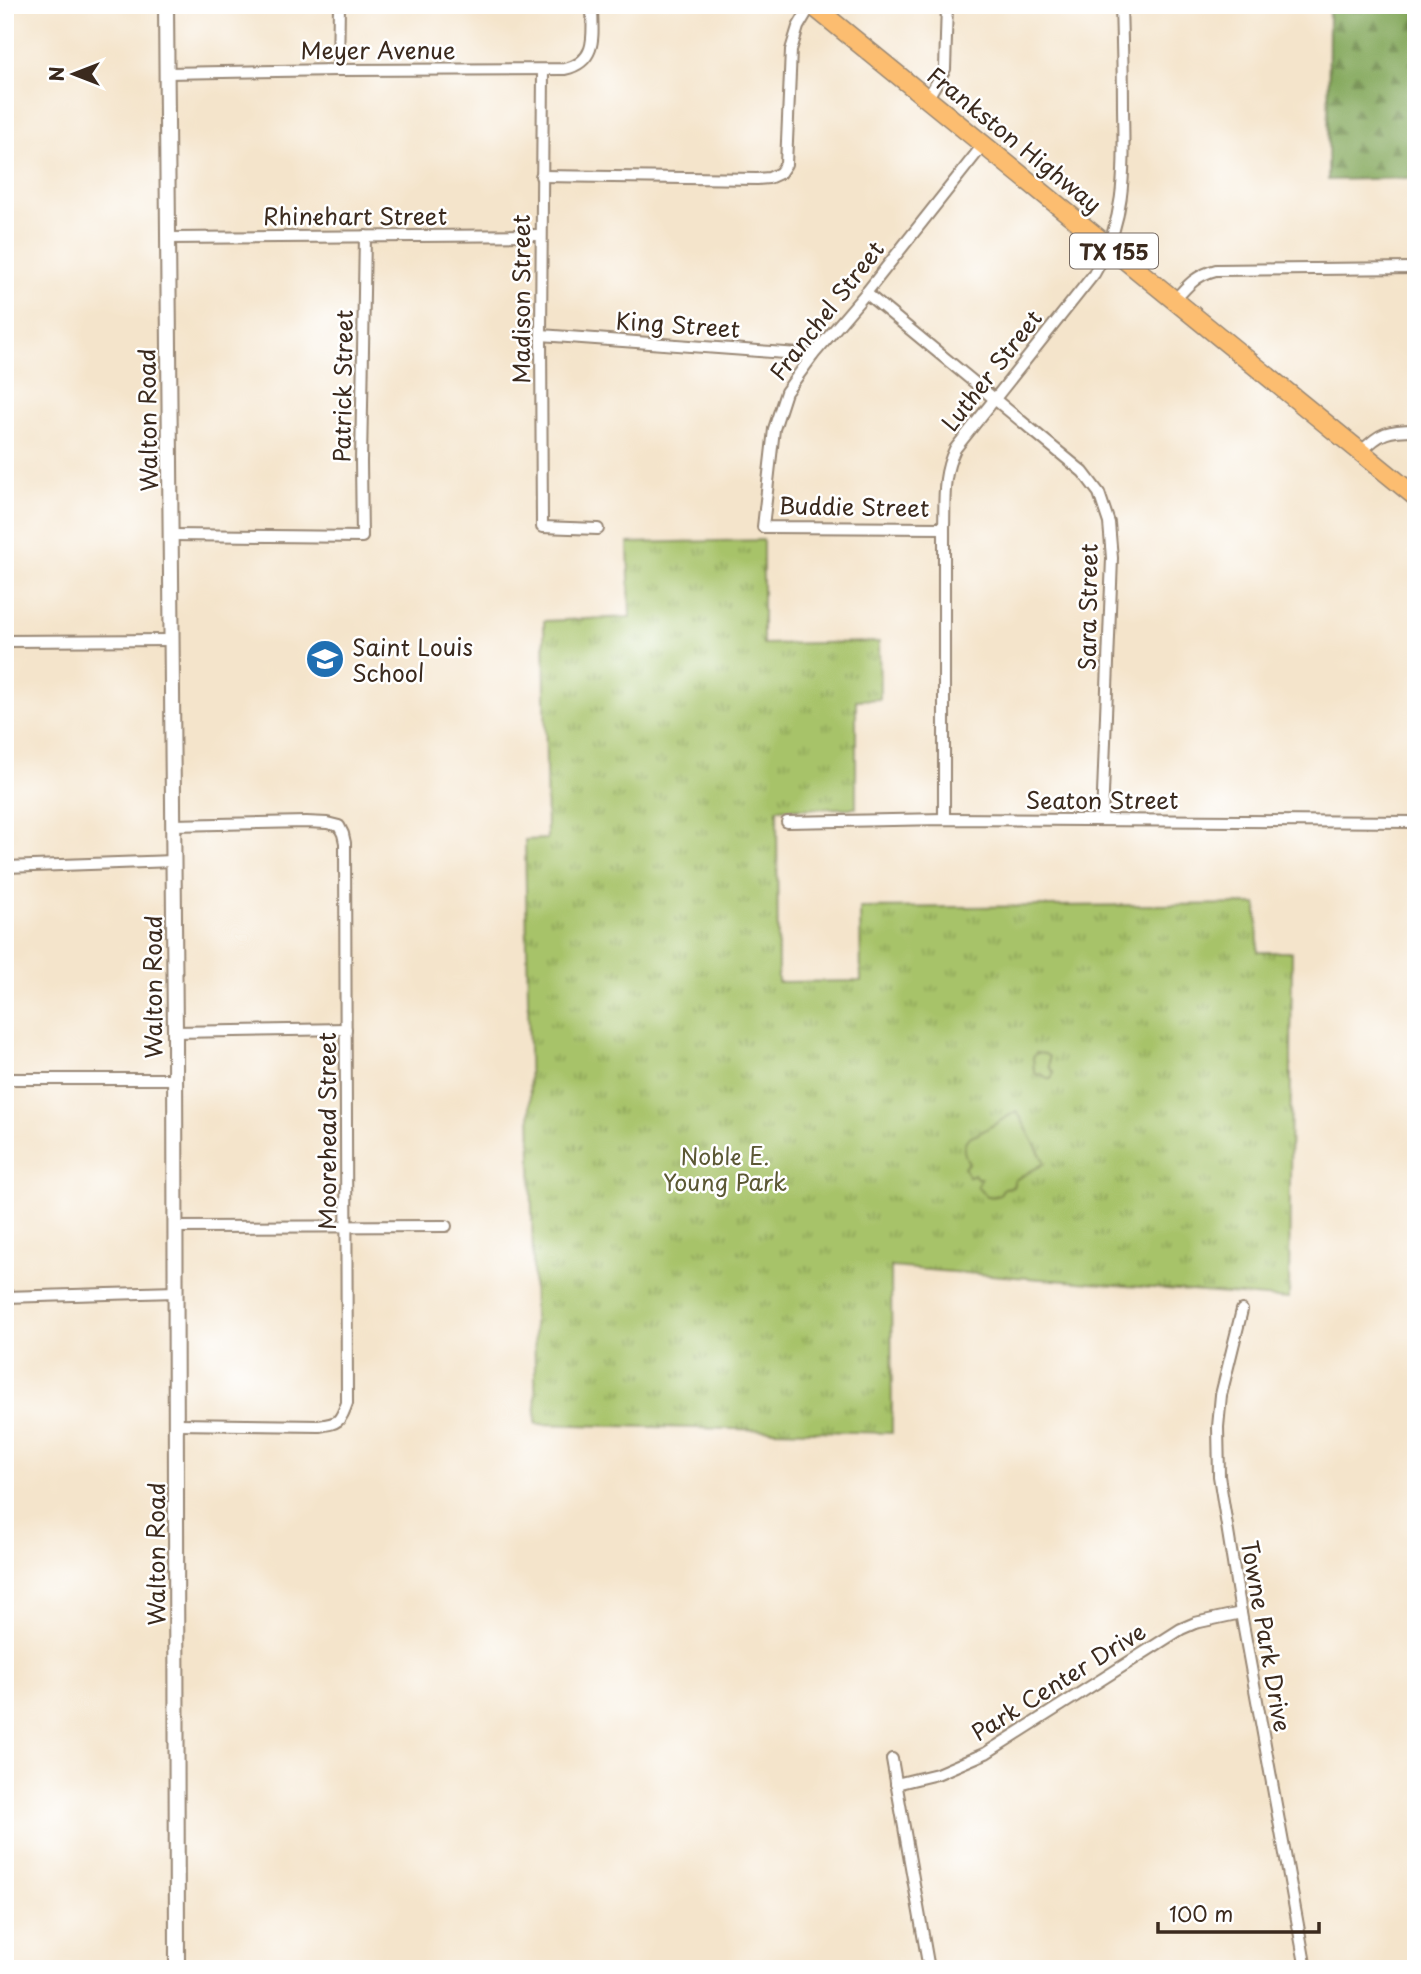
<svg xmlns="http://www.w3.org/2000/svg" width="1421" height="1974" font-family="'Playpen Sans',sans-serif">
  <style>
    .forest { fill: url(#forest-firs); stroke: #606a3e; stroke-width: 2 }
    .park { fill: url(#park-tufts); stroke: #717644; stroke-width: 2 }
    .garden { fill: #a7c369; stroke: #717644; stroke-width: 2 }
    .lines { fill: none; stroke-linecap: round; stroke-linejoin: round }
    .minor-casing { stroke: #988774; stroke-width: 14 }
    .tertiary-casing { stroke: #988774; stroke-width: 18 }
    .primary-casing { stroke: #988774; stroke-width: 21 }
    .minor { stroke: #fff; stroke-width: 10 }
    .tertiary { stroke: #fff; stroke-width: 14 }
    .primary { stroke: #fcbd6f; stroke-width: 18 }
    .labels { text-anchor: middle; dominant-baseline: central; stroke-width: 5; stroke-linejoin: round; paint-order: stroke }
    .shield { fill: #fff; stroke: #766a62; stroke-width: 2 }
    .shield-label { font-size: 21px; font-weight: bold; fill: #3b2a1e }
    .street-label { font-size: 23px; fill: #3b2a1e; stroke: #fff }
    .poi-label { font-size: 23px; fill: #3b2a1e; stroke: #fff; text-anchor: start }
    .park-label { font-size: 23px; fill: #5b5834; stroke: #fff }
  </style>
  <defs>
    <pattern id="forest-firs" width="22" height="20" patternUnits="userSpaceOnUse" patternTransform="scale(1.75)"><rect width="22" height="20" fill="#85a95d"/><path d="M5 1l3.5 6h-7zM16 11l3.5 6h-7z" fill="#6e8a4c"/></pattern>
    <pattern id="park-tufts" width="24" height="20" patternUnits="userSpaceOnUse" patternTransform="scale(1.75)"><rect width="24" height="20" fill="#a7c369"/><path d="M3 7l-1-3M5 7V3M7 7l1-3M15 17l-1-3M17 17v-4M19 17l1-3" fill="none" stroke="#899f56"/></pattern>
  </defs>
  <rect width="100%" height="100%" fill="#fff"/>
  <filter id="ink" filterUnits="userSpaceOnUse"><feTurbulence type="fractalNoise" baseFrequency=".0143" numOctaves="2"/><feDisplacementMap in="SourceGraphic" scale="14" xChannelSelector="R" yChannelSelector="G"/><feConvolveMatrix kernelMatrix="1 2 1 2 8 2 1 2 1" color-interpolation-filters="sRGB"/></filter>
  <filter id="wash" filterUnits="userSpaceOnUse"><feTurbulence type="fractalNoise" baseFrequency=".00686" numOctaves="4" result="noise"/><feDisplacementMap in="SourceGraphic" scale="28" xChannelSelector="R" yChannelSelector="G"/><feGaussianBlur stdDeviation="1.57" result="paint"/><feColorMatrix in="noise" values="0 0 0 0 0 0 0 0 0 0 0 0 0 0 0 0 0 1.4 0 .05"/><feComposite in="paint" operator="in"/></filter>
  <g filter="url(#wash)">
    <rect width="100%" height="100%" fill="#f4e4cb"/>
    <polygon class="forest" points="1329,5 1416,5 1416,178 1328,180"/>
    <polygon class="park" points="763,540 763,644 879,642 880,699 856,700 856,808 777,809 778,982 861,981 860,908 1257,904 1258,952 1292,952 1289,1299 891,1267 892,1433 536,1424 525,840 547,839 544,621 630,617 628,543"/>
    <g class="garden">
      <polygon points="1036,1053 1045,1054 1049,1057 1049,1067 1054,1073 1051,1079 1049,1079 1041,1074 1037,1075 1034,1072 1033,1057"/>
      <path d="M 1017,1111 L 1045,1163 L 1015,1180 L 1013,1187 L 1004,1188 L 999,1195 C 989,1199 983,1195 977,1186 L 981,1178 L 977,1178 L 974,1174 L 969,1177 L 964,1167 L 969,1163 C 963,1153 960,1143 971,1136 L 976,1135 Z"/>
    </g>
  </g>
  <g filter="url(#ink)">
    <g class="lines">
      <defs>
        <g id="minor">
          <polyline points="338,70 339,5"/>
          <polyline points="543,70 541,335 542,527 598,529"/>
          <path d="M 167,73 L 338,70 L 565,69 C 599,61 592,33 592,5"/>
          <polyline points="927,99 945,69 947,5"/>
          <polyline points="541,176 757,179 769,178 780,173 786,164 791,50 798,27 811,5"/>
          <polyline points="168,238 541,235"/>
          <polyline points="866,293 1083,472 1099,493 1109,523 1112,558 1102,820"/>
          <path d="M 1174,301 C 1187,286 1196,275 1216,270 L 1416,268"/>
          <polyline points="541,335 813,355"/>
          <path d="M 1361,452 C 1380,432 1389,430 1416,430"/>
          <polyline points="944,528 763,527 774,429 786,392 813,355 866,293 983,145"/>
          <polyline points="171,535 362,537 361,462 365,236"/>
          <polyline points="5,641 172,640"/>
          <path d="M 944,819 L 944,528 C 945,499 942,476 955,449 L 1094,274 C 1127,221 1124,168 1123,108 C 1123,74 1122,39 1121,5"/>
          <polyline points="787,822 944,819 1416,822"/>
          <path d="M 173,825 L 306,822 L 327,823 L 339,826 L 343,834 L 345,843 L 347,1403 C 340,1422 339,1423 319,1426 L 177,1424"/>
          <polyline points="5,867 174,861"/>
          <polyline points="175,1032 346,1029"/>
          <polyline points="5,1079 175,1079"/>
          <polyline points="176,1227 446,1226"/>
          <polyline points="5,1297 176,1292"/>
          <polyline points="1242,1310 1221,1395 1218,1427 1219,1476 1241,1613 1306,1969"/>
          <polyline points="892,1759 929,1969"/>
          <polyline points="896,1784 937,1774 986,1753 1181,1629 1195,1623 1241,1613"/>
        </g>
        <polyline id="tertiary" points="166,5 175,1032 177,1969"/>
        <polyline id="primary" points="812,5 1416,497"/>
      </defs>
      <use href="#minor" class="minor-casing"/>
      <use href="#tertiary" class="tertiary-casing"/>
      <use href="#primary" class="primary-casing"/>
      <use href="#minor" class="minor"/>
      <use href="#tertiary" class="tertiary"/>
      <use href="#primary" class="primary"/>
    </g>
  </g>
  <defs>
    <symbol id="school-disc" viewBox="-11 -11 22 22"><circle r="9.5" fill="#1f6fb2" stroke="#fff"/><path d="M0-5L7-2L0 1L-7-2ZM-4 1L0 2.5L4 1V4Q0 6-4 4Z" fill="#fff"/></symbol>
  </defs>
  <g fill-rule="evenodd">
    <use href="#school-disc" x="303" y="637" width="44" height="44"/>
  </g>
  <g class="labels">
    <rect class="shield" x="1070" y="233.5" width="88" height="35" rx="5"/>
    <g class="shield-label">
      <text x="1114" y="251">TX 155</text>
    </g>
    <g class="street-label">
      <text x="378" y="49">Meyer Avenue</text>
      <text transform="translate(1015 139) rotate(39)">Frankston Highway</text>
      <text x="355" y="215">Rhinehart Street</text>
      <text transform="translate(520 299) rotate(-90)">Madison Street</text>
      <text transform="translate(826 310) rotate(-52)">Franchel Street</text>
      <text transform="translate(678 324) rotate(4)">King Street</text>
      <text transform="translate(991 370) rotate(-52)">Luther Street</text>
      <text transform="translate(342 386) rotate(-89)">Patrick Street</text>
      <text transform="translate(147 420) rotate(-91)">Walton Road</text>
      <text transform="translate(854 506) rotate(1)">Buddie Street</text>
      <text transform="translate(1087 607) rotate(-89)">Sara Street</text>
      <text x="1102" y="799">Seaton Street</text>
      <text transform="translate(152 987) rotate(-90)">Walton Road</text>
      <text transform="translate(326 1131) rotate(-90)">Moorehead Street</text>
      <text transform="translate(155 1554) rotate(-90)">Walton Road</text>
      <text transform="translate(1267 1636) rotate(80)">Towne Park Drive</text>
      <text transform="translate(1058 1681) rotate(-32)">Park Center Drive</text>
    </g>
    <g class="poi-label">
      <text x="352" y="646">Saint Louis<tspan x="352" dy="26">School</tspan></text>
    </g>
    <g class="park-label">
      <text x="725" y="1155">Noble E.<tspan x="725" dy="26">Young Park</tspan></text>
    </g>
  </g>
  <rect width="1421" height="1974" fill="none" stroke="#fff" stroke-width="28"/>
  <g transform="translate(74 74) rotate(270)" stroke="#ffffff" stroke-width="5" paint-order="stroke">
  <path d="M0-5L12 26L0 18L-12 26Z" fill="#3b2a1e"/>
  <text y="-10" font-size="19" font-weight="bold" text-anchor="middle" fill="#3b2a1e">N</text>
  </g>
  <path d="M1158 1922v10h161v-10" fill="none" stroke="#3b2a1e" stroke-width="3.5"/>
  <text x="1169" y="1922" font-size="21" fill="#3b2a1e" stroke="#ffffff" stroke-width="5" paint-order="stroke">100 m</text>
</svg>
